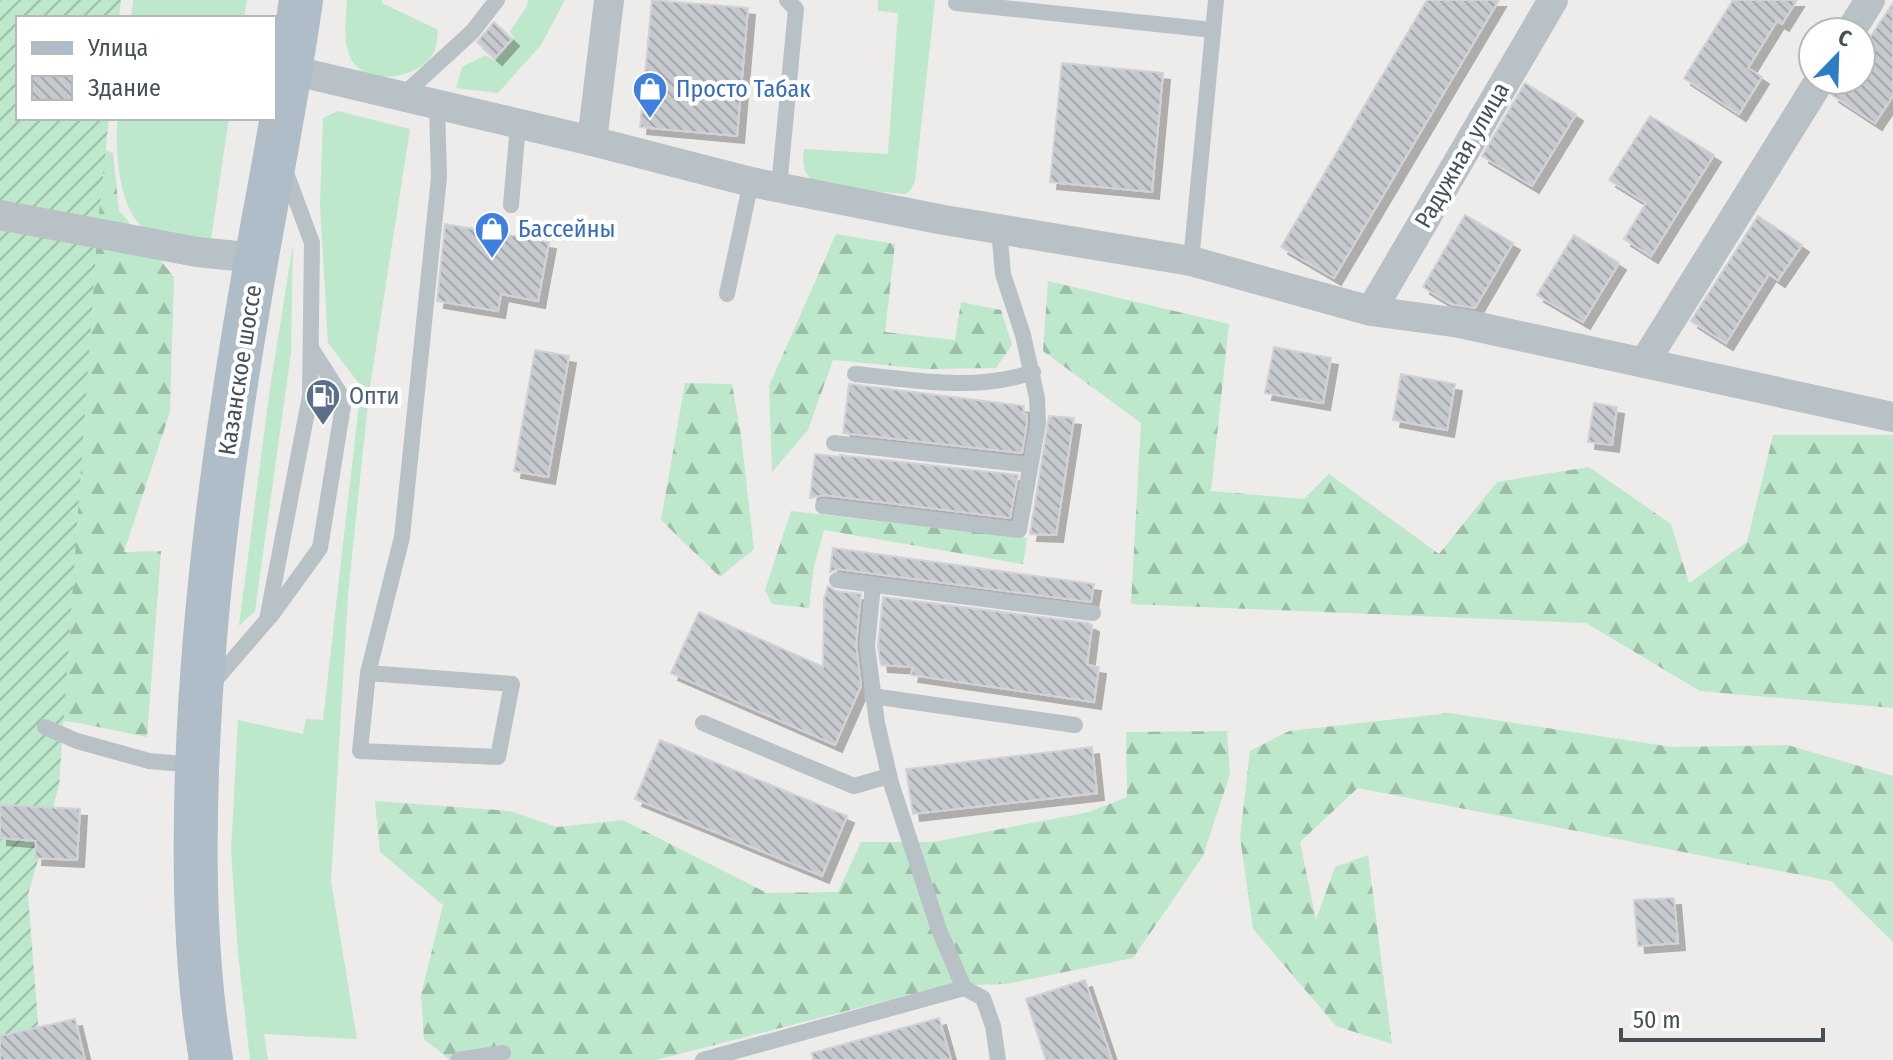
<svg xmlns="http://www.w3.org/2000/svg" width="1893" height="1060" font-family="'Fira Sans Condensed',sans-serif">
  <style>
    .grass { fill: #bde8cb }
    .forest { fill: url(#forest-firs) }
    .garden { fill: url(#garden-furrows) }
    .building { fill: url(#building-back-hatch); stroke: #d0d2d6; stroke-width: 2; filter: url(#shadow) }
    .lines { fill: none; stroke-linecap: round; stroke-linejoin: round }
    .lane { stroke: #b8c1c6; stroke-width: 16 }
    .street { stroke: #b8c1c6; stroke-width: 30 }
    .primary { stroke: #aebdc7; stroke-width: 44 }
    .labels { text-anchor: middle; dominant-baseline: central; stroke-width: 8; stroke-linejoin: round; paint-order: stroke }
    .shop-label { font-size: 24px; fill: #366cbe; stroke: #fff; text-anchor: start }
    .street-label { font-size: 24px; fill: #465056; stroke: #fff }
    .service-label { font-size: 24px; fill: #4e5e75; stroke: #fff; text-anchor: start }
  </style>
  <defs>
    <pattern id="forest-firs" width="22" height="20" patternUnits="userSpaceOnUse" patternTransform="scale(2)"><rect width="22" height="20" fill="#bde8cb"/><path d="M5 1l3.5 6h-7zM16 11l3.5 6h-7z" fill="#9bbea8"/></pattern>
    <pattern id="garden-furrows" width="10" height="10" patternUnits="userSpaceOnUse" patternTransform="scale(2)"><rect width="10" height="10" fill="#bde8cb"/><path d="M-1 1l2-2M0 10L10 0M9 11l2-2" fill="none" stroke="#9bbea8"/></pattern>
    <pattern id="building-back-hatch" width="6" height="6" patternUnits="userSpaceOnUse" patternTransform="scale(2)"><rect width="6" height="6" fill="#c6c9ce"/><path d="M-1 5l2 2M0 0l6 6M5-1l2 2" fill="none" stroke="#a3a6aa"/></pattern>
    <filter id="shadow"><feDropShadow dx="7" dy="7" stdDeviation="0" flood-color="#0004"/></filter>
  </defs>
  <rect width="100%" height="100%" fill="#eeebeb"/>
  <g class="grass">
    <polygon points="133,0 247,0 244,18 131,18"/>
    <path d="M 347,0 L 382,0 L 382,3 L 438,30 C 437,38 437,47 433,54 C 421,76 374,86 356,66 C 341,49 346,20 347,0 Z"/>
    <polygon points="528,0 565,0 541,45 498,93 456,88 462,67 485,55 495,61 514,39 510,31 526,8"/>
    <path d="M 878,0 L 935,0 L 915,181 L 910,191 L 905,194 L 819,186 C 804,175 802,167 804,149 L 888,154 L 898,13 L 878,11 Z"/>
    <polygon points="338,111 410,129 369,393 348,595 331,881 357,1039 264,1034 268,1060 250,1060 238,953 231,851 238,720 303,734 306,719 323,720 361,386 328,343 320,205 323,118"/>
    <path d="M 118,118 L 229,118 L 210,246 C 192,242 172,241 155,235 C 119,223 114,150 118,118 Z"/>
    <polygon points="293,244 291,353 255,611 239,626 270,388"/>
  </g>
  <g class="forest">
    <polygon points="72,136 113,153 119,210 174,277 170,412 124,552 161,551 147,737 79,723 10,714"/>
    <polygon points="836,234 895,244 885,332 955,340 961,302 1001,310 1012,345 996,368 926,369 833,360 808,430 772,472 769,386"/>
    <polygon points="1048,281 1229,324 1211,491 1304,499 1329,474 1439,554 1497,482 1589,467 1671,524 1689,583 1747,542 1773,435 1893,435 1893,708 1700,691 1586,623 1131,604 1141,423 1043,351"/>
    <polygon points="685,383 732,384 741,436 754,549 720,577 661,520"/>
    <polygon points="791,511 1027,538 1023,564 824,530 814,566 809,608 772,604 765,590"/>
    <polygon points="1449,713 1672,747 1788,745 1893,776 1893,942 1831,881 1358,788 1300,842 1316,920 1335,867 1368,855 1392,1044 1336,1026 1253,929 1240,837 1250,751 1289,731"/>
    <polygon points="1227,731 1230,774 1203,856 1133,958 1006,984 943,986 656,1060 450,1060 424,1039 421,995 443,905 380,852 375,801 510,811 557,827 623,820 767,893 838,892 861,842 933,842 1089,812 1127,797 1126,732"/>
  </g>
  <polygon class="garden" points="0,0 121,0 119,18 18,18 18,118 109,118 98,223 59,786 28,895 41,1060 0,1060"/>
  <g class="building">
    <polygon points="652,0 748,8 737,136 640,127"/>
    <polygon points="1427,0 1499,0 1334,278 1281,247"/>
    <polygon points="1733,0 1797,0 1782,24 1777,21 1748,68 1762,77 1739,114 1684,78"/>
    <polygon points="1893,3 1893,96 1875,123 1832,95 1842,80 1861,80 1861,51"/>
    <polygon points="494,22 512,39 495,58 477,42"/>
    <polygon points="1062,63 1163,73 1152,192 1050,182"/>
    <polygon points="1525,83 1576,114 1532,186 1482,156"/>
    <polygon points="1650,116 1714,155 1651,256 1624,239 1646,203 1609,180"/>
    <polygon points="1465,215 1513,243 1475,308 1451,304 1423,287"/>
    <polygon points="1758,216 1802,245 1778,280 1769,274 1726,343 1691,321"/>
    <polygon points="445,224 549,242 538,301 501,294 498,311 437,301"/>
    <polygon points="1574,235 1619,263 1583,322 1537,295"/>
    <polygon points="1274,347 1331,358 1323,403 1265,393"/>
    <polygon points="535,350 569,356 548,477 514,471"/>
    <polygon points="1401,374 1455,384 1447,430 1393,420"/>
    <polygon points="849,384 1024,406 1023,414 1027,414 1027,422 1022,453 843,433"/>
    <polygon points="1594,403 1617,407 1612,445 1588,442"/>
    <polygon points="1049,416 1074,418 1056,535 1030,534"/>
    <polygon points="815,454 840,457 840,455 1018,475 1010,518 824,495 810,498"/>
    <polygon points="833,548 1094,584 1091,602 838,569 830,572"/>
    <polygon points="828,586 836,591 861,594 856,645 861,686 835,745 671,673 699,612 823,667 824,599"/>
    <polygon points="883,597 1088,623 1092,625 1087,665 1099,667 1094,702 911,675 913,667 881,665 878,646"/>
    <polygon points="660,740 847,816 822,876 635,799"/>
    <polygon points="1092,747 1097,793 913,814 906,769"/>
    <polygon points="0,805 80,809 77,860 35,858 36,841 0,838"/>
    <polygon points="1674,898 1678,943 1638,946 1634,900"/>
    <polygon points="1085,980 1112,1060 1046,1060 1026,999"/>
    <polygon points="939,1018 951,1060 813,1060 812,1053"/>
    <polygon points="75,1019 85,1060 0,1060 0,1036"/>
  </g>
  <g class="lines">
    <g class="lane">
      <polyline points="956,3 1213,30"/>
      <polyline points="401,97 472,32 497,0"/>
      <polyline points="779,187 796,9 787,0"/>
      <polyline points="511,205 518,125"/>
      <polyline points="1191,261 1216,0"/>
      <polyline points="727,294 751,182"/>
      <path d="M 855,374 C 914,380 975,392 1033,372"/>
      <polyline points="834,443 1030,465"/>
      <polyline points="823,506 1019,530 1038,423 1037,398 1023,335 1003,274 999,229"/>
      <polyline points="837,580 1093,613"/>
      <polyline points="873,585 867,646 877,723 891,783 939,930 964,988"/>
      <polyline points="270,617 320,548 344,400 311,348"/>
      <polyline points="368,673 512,684 498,757 360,751 368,673 402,537 439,177 437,105"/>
      <polyline points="211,685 267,620 310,396 312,243 285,170"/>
      <polyline points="872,696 1075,725"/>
      <polyline points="703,723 854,786 889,776"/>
      <polyline points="45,727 77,741 149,761 196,765"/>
      <polyline points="458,1060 503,1053"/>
      <polyline points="703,1060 964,988 983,998 993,1026 998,1060"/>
    </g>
    <g class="street">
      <polyline points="1850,32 1870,0"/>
      <polyline points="291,70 592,141 751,182 944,220 1191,261 1371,311 1460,323 1893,417"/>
      <polyline points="592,141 609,0"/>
      <polyline points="0,215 197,252 257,258"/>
      <polyline points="1371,311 1553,0"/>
      <polyline points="1644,363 1820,80"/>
    </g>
    <path class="primary" d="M 211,1060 C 195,964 194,868 197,771 C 203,598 227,426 257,256 C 272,171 289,86 301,0"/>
  </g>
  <defs>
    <symbol id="shop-pin" viewBox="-11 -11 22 30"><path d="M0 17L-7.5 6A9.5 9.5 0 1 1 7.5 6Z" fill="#3f7fe0" stroke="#fff"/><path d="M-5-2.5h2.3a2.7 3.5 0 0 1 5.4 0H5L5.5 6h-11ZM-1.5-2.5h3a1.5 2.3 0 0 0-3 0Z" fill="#fff"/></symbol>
    <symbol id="fuel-pin" viewBox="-11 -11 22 30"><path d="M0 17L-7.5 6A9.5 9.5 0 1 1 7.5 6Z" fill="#5c6f8a" stroke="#fff"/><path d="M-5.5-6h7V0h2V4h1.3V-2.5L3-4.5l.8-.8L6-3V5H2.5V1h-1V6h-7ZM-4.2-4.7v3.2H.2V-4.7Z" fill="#fff"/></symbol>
  </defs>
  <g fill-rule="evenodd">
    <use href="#shop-pin" x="630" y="69" width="40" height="54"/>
    <use href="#shop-pin" x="472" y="209" width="40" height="54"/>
    <use href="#fuel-pin" x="303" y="376" width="40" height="54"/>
  </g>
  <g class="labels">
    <g class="shop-label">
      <text x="676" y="89">Просто Табак</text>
      <text x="518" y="229">Бассейны</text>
    </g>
    <g class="street-label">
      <text transform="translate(1462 155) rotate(-60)">Радужная улица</text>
      <text transform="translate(240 370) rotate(-81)">Казанское шоссе</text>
    </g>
    <g class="service-label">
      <text x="349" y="396">Опти</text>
    </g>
  </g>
  <rect x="16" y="16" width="260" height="104" fill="#ffffff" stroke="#b5b9bb" stroke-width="2"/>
  <rect x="32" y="42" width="40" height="12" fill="#aebdc7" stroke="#b5b9bb" stroke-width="2"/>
  <text x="88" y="56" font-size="24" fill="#465056">Улица</text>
  <rect x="32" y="76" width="40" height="24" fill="url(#building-back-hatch)" stroke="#b5b9bb" stroke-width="2"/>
  <text x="88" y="96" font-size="24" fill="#465056">Здание</text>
  <g transform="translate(1837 56) rotate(23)"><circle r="38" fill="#ffffff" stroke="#b5b9bb" stroke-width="2"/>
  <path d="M0-6L14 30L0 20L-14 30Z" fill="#2e7bc6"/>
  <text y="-12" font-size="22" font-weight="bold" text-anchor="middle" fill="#465056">С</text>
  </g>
  <path d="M1621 1028v12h202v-12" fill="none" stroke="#465056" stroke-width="4"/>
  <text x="1633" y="1028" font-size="24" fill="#465056" stroke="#ffffff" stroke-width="6" paint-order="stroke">50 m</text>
</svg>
